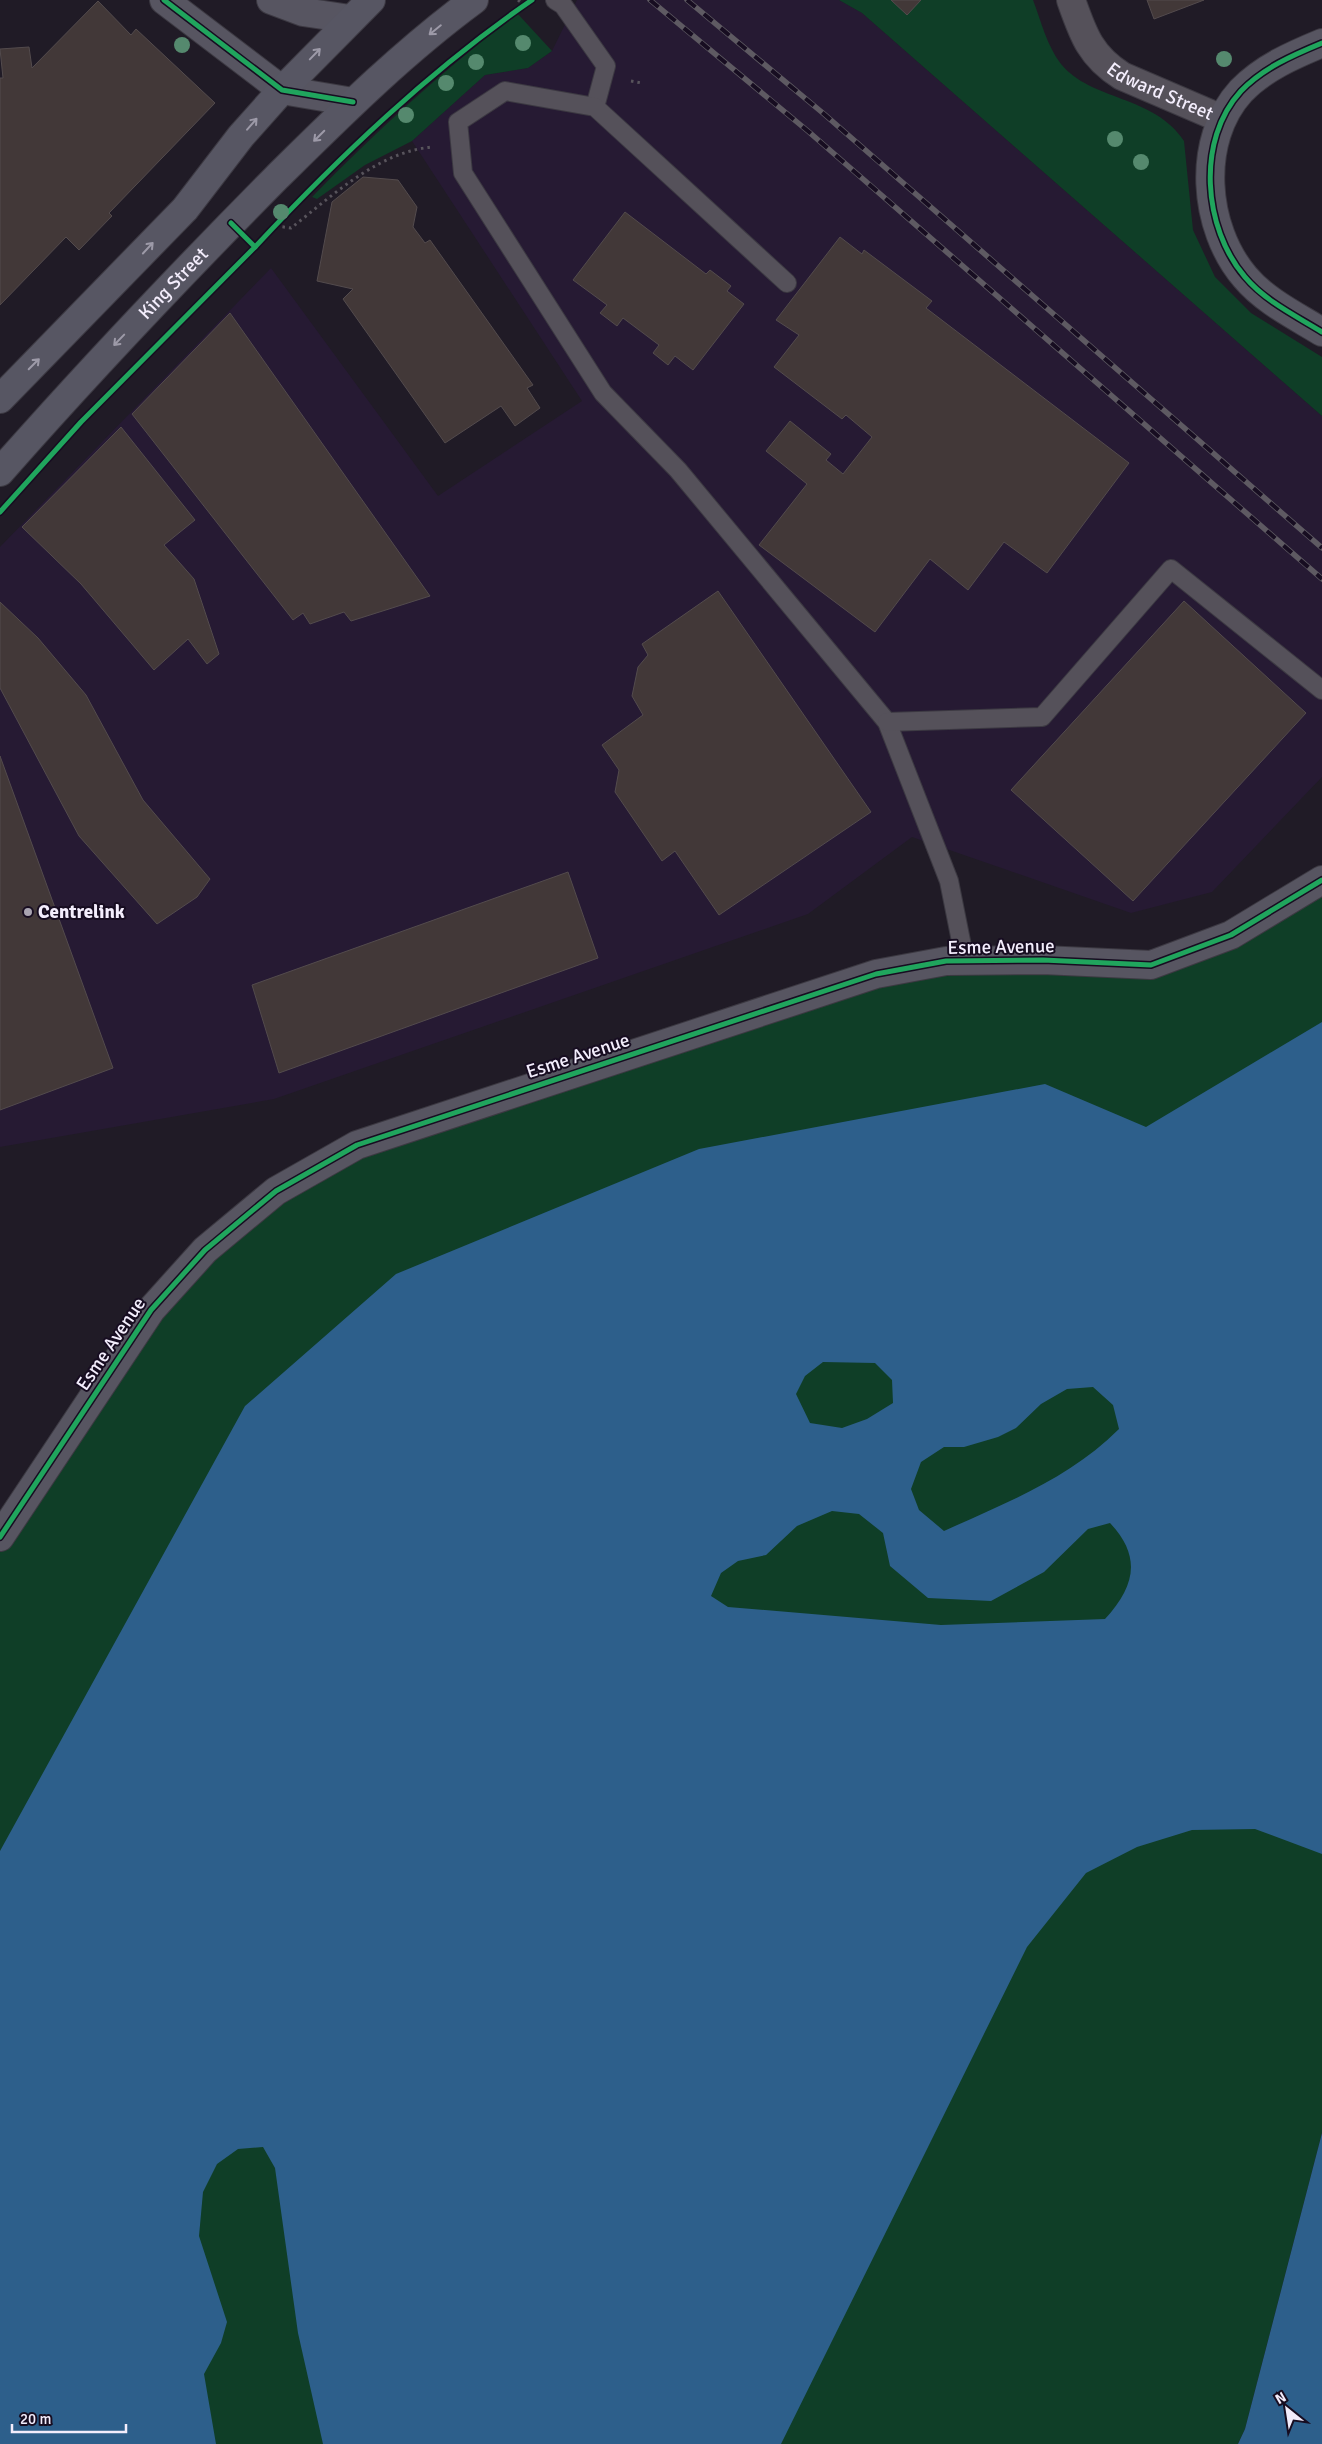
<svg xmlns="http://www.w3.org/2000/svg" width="1322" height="2444" font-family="Signika,sans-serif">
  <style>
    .built { fill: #261a33 }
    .green { fill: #0f3e27 }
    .water { fill: #2d5f8b; fill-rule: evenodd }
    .building { fill: #423838; stroke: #534b4d }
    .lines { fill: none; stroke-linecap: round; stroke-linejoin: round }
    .lane-casing { stroke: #3c3942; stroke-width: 20 }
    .street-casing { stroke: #3c3942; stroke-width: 30 }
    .secondary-casing { stroke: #3c3942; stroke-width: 30 }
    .primary-casing { stroke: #3c3942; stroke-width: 30 }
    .path { stroke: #58545c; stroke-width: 3; stroke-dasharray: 2.5 4; stroke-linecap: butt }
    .lane { stroke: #55515a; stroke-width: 18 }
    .street { stroke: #55515a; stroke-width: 28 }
    .secondary { stroke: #575561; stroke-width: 28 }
    .primary { stroke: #575663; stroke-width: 28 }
    .rail-casing { stroke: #5e5a62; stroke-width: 5.5 }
    .rail { stroke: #170d21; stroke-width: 4; stroke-dasharray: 11; stroke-linecap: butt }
    .cycleway-casing { stroke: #170d21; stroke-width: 8 }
    .cycleway { stroke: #20a55d; stroke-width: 5 }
    .tree { fill: #55896e }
    .oneway { stroke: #9d9aa8 }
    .poi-dot { fill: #a9a4b1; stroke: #170d21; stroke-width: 2 }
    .labels { text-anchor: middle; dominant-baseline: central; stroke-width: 4; stroke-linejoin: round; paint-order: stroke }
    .street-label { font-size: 19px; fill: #f3edfc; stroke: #170d21 }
    .poi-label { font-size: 19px; font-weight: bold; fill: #f3edfc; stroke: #170d21; text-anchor: start }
  </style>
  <rect width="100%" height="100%" fill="#201b26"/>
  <polygon class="built" points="577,0 839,0 862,13 1322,416 1322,777 1212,892 1131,913 912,837 808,914 274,1099 0,1147 0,547 271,268 438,496 582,401 412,141 485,75 528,68 552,51"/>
  <g class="green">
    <path d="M 839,0 L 1033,0 C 1041,21 1047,46 1061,64 C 1091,101 1154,95 1184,141 L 1193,230 L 1215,277 L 1251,313 L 1322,357 L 1322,416 L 862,13 Z"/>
    <path d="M 517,13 L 552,51 L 528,68 L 485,75 L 412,141 L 365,165 L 317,199 L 312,197 C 376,131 444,70 517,13 Z"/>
    <polygon points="1322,880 1322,2133 1245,2429 1238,2444 0,2444 0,1537 205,1250 357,1145 876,974 1151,965"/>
  </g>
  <g class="water">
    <path d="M 1322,1022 L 1322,1854 L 1255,1829 L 1192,1830 L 1137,1847 L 1086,1873 L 1027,1947 L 781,2444 L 323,2444 L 298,2333 L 275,2168 L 263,2147 L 238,2149 L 217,2164 L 203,2192 L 199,2236 L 227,2322 L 221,2343 L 204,2374 L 216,2444 L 0,2444 L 0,1851 L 245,1406 L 396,1274 L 699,1149 L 1045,1084 L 1146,1127 ZM 823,1362 L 875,1363 L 892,1380 L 893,1403 L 867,1419 L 842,1428 L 810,1423 L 796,1394 L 805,1376 ZM 1093,1387 L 1113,1405 L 1119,1429 C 1069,1479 1007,1502 944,1531 L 919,1510 L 911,1489 L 921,1462 L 944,1447 L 964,1447 L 998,1437 L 1016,1428 L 1041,1404 L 1067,1389 ZM 832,1511 L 859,1514 L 883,1533 L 890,1566 L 928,1598 L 991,1601 L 1044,1572 L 1088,1529 L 1110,1523 C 1142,1557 1135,1586 1105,1619 L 941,1625 L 728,1607 L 711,1596 L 721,1573 L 738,1561 L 766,1555 L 797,1526 Z"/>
    <polygon points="1322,2133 1322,2444 1238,2444 1245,2429"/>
  </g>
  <g class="building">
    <polygon points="891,0 921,0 907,15"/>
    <polygon points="1147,0 1204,0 1154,19"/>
    <polygon points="98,1 131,35 136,29 215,103 109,213 112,216 79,250 66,237 0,305 0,78 3,78 0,49 29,47 32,68"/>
    <polygon points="363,177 398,180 417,207 413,227 425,243 430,240 533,385 527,388 540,408 515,426 501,406 445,443 343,299 353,289 317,281 332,202"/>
    <polygon points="625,212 706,274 710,270 731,286 727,291 744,304 693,370 675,356 668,365 653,353 659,345 623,318 617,326 600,313 607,305 573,280"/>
    <polygon points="840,237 862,254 864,250 932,301 926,308 1129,463 1047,573 1004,542 968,590 930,559 875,632 759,545 807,484 766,451 790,421 831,454 826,460 843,474 872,437 846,415 842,419 774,367 799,335 776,320"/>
    <polygon points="230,313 430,596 351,621 344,612 310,624 303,613 293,620 132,414"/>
    <polygon points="121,427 195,520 164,545 194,579 219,654 207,664 188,639 154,670 81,584 22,527"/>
    <polygon points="718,591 871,812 719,915 675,851 662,861 615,792 619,770 602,745 643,715 632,696 638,667 648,655 642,644"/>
    <polygon points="1184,601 1306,713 1133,901 1011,790"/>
    <polygon points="0,602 38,638 86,695 143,800 210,879 197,897 157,924 79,836 0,688"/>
    <polygon points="0,756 113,1068 0,1110"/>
    <polygon points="568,872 598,958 279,1073 252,985"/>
  </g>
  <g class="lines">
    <defs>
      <g id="lane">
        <polyline points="555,0 563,5 606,66 595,107"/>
        <polyline points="787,283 595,107 505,91 458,122 463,173 603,393 678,470 887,722 949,881 965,961"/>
        <polyline points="887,722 1042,717 1171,569 1322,690"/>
      </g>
      <g id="street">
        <path id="s1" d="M 1071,0 C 1083,34 1090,56 1122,76 L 1222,119"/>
      </g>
      <g id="secondary">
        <polyline points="164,0 282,90 353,102"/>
        <polyline points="271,0 303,12 350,19"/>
        <path d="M 1322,43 C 1293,55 1263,68 1241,91 C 1196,140 1203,228 1245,277 C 1265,301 1296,316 1322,332"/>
        <polyline points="0,1537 151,1310 205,1250 276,1191 357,1145 876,974 946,961 1043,960 1151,965 1231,935 1322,880"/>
      </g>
      <g id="primary">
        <polyline points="0,399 185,209 241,136 282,90 371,0"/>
        <path id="s2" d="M 0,472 C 89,371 182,273 277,177 C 340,115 402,53 474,0"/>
      </g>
    </defs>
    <use href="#lane" class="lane-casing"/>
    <use href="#street" class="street-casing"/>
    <use href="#secondary" class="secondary-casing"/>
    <use href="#primary" class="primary-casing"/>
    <g class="path">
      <polyline points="518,0 527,7"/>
      <polyline points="631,81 642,83"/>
      <path d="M 276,226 L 291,228 C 332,196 379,151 433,147"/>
    </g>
    <use href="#lane" class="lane"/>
    <use href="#street" class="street"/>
    <use href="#secondary" class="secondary"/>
    <use href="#primary" class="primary"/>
    <defs>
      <g id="rail">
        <polyline points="650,0 809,132 1322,579"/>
        <polyline points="687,0 824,114 1322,548"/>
      </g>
    </defs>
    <use href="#rail" class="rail-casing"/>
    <use href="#rail" class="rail"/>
    <defs>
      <g id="cycleway">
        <polyline points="164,0 282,90 353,102"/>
        <path d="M 1322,43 C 1293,55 1263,68 1241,91 C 1196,140 1203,228 1245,277 C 1265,301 1296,316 1322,332"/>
        <path d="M 255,247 C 339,157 430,70 532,0"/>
        <polyline points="0,512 81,422 255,247 231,223"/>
        <polyline points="0,1537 151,1310 205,1250 276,1191 357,1145 876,974 946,961 1043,960 1151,965 1231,935 1322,880"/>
      </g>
    </defs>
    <use href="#cycleway" class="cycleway-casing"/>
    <use href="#cycleway" class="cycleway"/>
  </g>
  <g class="tree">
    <circle cx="523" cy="43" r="8"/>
    <circle cx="182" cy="45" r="8"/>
    <circle cx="1224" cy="59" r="8"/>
    <circle cx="476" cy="62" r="8"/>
    <circle cx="446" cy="83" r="8"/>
    <circle cx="406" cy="115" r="8"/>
    <circle cx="1115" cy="139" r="8"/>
    <circle cx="1141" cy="162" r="8"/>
    <circle cx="281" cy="212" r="8"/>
  </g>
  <defs><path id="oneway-shaft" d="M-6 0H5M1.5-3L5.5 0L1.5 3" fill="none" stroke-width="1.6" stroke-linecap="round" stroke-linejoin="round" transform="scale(1.25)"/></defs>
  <g class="oneway">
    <use href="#oneway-shaft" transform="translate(435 30) rotate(141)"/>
    <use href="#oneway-shaft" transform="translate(315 54) rotate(-46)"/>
    <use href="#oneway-shaft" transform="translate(252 124) rotate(-49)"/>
    <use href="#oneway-shaft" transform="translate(319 136) rotate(135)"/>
    <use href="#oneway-shaft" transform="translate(148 248) rotate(-47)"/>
    <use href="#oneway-shaft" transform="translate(119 340) rotate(134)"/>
    <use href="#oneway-shaft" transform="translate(34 364) rotate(-45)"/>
  </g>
  <circle class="poi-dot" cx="28" cy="912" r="5"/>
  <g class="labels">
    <g class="street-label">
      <text stroke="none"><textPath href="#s1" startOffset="135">Edward Street</textPath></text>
      <text stroke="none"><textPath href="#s2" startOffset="256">King Street</textPath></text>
      <text transform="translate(1001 947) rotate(-1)">Esme Avenue</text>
      <text transform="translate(578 1056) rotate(-18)">Esme Avenue</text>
      <text transform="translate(111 1344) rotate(-56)">Esme Avenue</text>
    </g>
    <g class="poi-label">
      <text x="38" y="912">Centrelink</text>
    </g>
  </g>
  <g transform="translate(1287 2409) rotate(330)" stroke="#170d21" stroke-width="4" paint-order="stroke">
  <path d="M0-4L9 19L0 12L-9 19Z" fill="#f3edfc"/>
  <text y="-8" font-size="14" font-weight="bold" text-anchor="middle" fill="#f3edfc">N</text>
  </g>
  <path d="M12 2424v8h114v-8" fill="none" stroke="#f3edfc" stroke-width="2.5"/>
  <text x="20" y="2424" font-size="15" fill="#f3edfc" stroke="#170d21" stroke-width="4" paint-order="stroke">20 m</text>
</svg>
